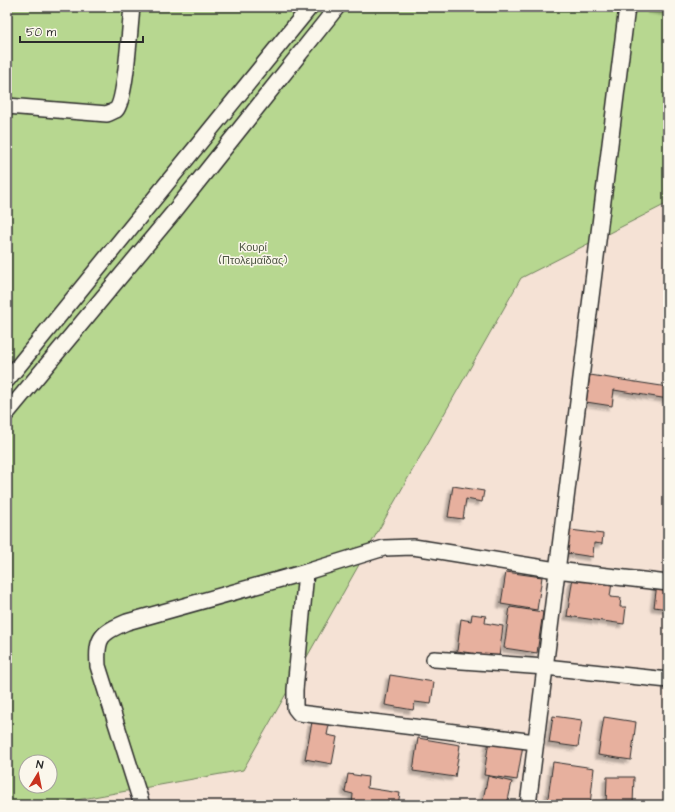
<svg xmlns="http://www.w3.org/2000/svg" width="675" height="812" font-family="'Architects Daughter',sans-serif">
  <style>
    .green { fill: #b7d790; stroke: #71815e; fill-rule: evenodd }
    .building { fill: #e7b09e; stroke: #2b2b2b; filter: url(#shadow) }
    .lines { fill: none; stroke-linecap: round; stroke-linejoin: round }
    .street-casing { stroke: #2b2b2b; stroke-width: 18 }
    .street { stroke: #fbf7ec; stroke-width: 15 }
    .labels { text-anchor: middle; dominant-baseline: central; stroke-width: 3; stroke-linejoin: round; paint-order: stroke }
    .park-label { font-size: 11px; fill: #4e5644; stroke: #fbf7ec }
  </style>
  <defs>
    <filter id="shadow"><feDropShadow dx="-3.5" dy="3.5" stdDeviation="1" flood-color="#0004"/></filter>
  </defs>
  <rect width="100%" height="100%" fill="#f5e2d5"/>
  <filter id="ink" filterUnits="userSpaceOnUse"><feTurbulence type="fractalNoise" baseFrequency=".025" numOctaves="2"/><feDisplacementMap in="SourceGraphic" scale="8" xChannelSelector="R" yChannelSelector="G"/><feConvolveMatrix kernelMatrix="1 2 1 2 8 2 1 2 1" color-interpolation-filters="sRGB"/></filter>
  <g filter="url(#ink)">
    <path class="green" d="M 7,7 L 668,7 L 668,203 L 521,278 L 243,770 L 49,805 L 7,805 ZM 26,762 L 50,762 L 50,786 L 26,786 Z"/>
    <g class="building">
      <polygon points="651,7 668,7 668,12 651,9"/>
      <polygon points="590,375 668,387 668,399 614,390 612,406 586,402"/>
      <polygon points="453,486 484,491 482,502 466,499 463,519 448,517"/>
      <polygon points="570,530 603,534 602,544 594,543 593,557 567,553"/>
      <polygon points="506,572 542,577 537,610 501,604"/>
      <polygon points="573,577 612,582 610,597 621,598 620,607 626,607 624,624 567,616"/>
      <polygon points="657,584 668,585 668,609 654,607"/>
      <polygon points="510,607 543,612 537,653 504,648"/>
      <polygon points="472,614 486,616 485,623 503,626 499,657 457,651 461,619 471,621"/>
      <polygon points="390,675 434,682 431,704 415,702 413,710 385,705"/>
      <polygon points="553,716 582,720 578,747 549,743"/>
      <polygon points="604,717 636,722 631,760 598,755"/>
      <polygon points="312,722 329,725 327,735 337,737 332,764 305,759"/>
      <polygon points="418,738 460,745 455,777 413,771"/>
      <polygon points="489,740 523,745 517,780 484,775"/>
      <polygon points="553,762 594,768 590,805 547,805"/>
      <polygon points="348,774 368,777 367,788 400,793 398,805 352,805 353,794 345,792"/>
      <polygon points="488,776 512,782 507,805 482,804"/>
      <polygon points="607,777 634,777 633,805 606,805"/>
    </g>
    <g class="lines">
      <defs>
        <g id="street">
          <path d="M 7,106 L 107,114 C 109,113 114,111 116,110 C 126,100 130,24 132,7"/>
          <polyline points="7,380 310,7"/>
          <polyline points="7,413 173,213 337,7"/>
          <polyline points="306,572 295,690 295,708 299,713 536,742"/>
          <polyline points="434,659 545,667 668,680"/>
          <path d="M 142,805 L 98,666 C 96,637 101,633 127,622 L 306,572 L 384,548 L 413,547 L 433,550 L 556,570 L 668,583"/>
          <polyline points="528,805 627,7"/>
        </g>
      </defs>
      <use href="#street" class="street-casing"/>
      <use href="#street" class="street"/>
    </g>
  </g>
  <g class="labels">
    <g class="park-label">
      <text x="253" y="247">Κουρί<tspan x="253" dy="13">(Πτολεμαΐδας)</tspan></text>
    </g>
  </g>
  <rect width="675" height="812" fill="none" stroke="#fbf7ec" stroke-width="24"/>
  <rect x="12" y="12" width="651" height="788" fill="none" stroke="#2b2b2b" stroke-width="1.5" filter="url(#ink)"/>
  <g transform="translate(38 774) rotate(10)"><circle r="19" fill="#fbf7ec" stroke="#a8a59f"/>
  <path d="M0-3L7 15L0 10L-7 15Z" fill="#c8321e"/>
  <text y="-6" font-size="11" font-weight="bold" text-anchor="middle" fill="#2b2b2b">N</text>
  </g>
  <path d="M20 36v6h123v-6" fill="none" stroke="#2b2b2b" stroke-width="2"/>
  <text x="26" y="36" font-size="12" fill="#2b2b2b" stroke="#fbf7ec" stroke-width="3" paint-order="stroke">50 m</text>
</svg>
